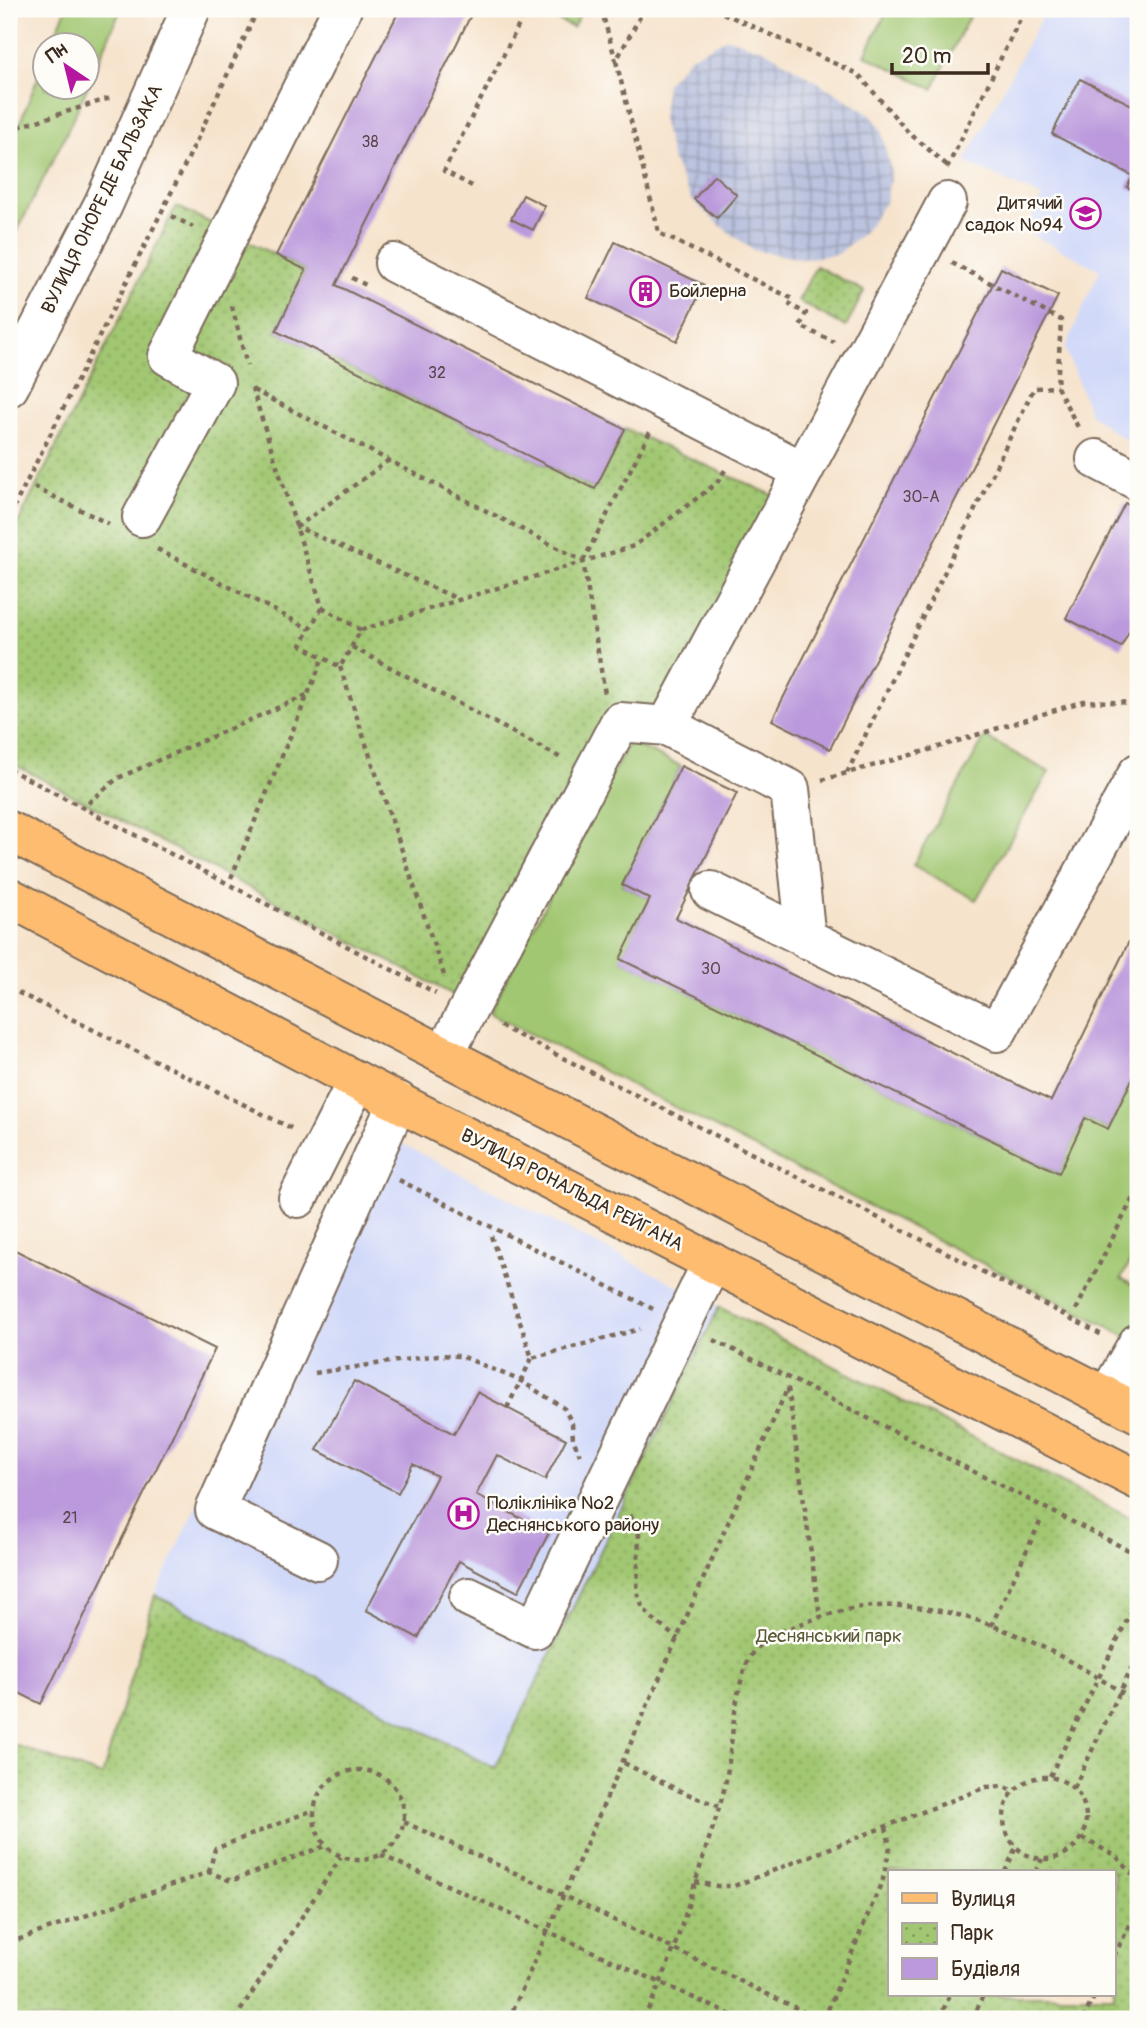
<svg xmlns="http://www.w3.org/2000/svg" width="1147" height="2028" font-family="Pangolin,sans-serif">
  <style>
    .built { fill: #d1d9f9 }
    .industrial { fill: url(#industrial-grid) }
    .grass { fill: #a2c772; stroke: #6e7848; stroke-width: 2 }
    .park { fill: url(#park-dots); stroke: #6e7848; stroke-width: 2; fill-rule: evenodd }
    .building { fill: #bb99dc }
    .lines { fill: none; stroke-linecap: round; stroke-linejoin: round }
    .minor-casing { stroke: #7c6b5b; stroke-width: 42 }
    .major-casing { stroke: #7c6b5b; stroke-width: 42 }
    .path { stroke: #7c6b5b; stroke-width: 4.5; stroke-dasharray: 5 5; stroke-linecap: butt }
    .minor { stroke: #fff; stroke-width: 38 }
    .major { stroke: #febc70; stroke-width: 38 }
    .labels { text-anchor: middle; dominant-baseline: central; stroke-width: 5; stroke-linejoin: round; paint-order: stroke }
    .number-label { font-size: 16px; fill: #5b464e }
    .street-label { font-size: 19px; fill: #3b2a1e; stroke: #fdfcf7 }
    .poi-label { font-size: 19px; fill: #3b2a1e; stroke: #fdfcf7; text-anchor: start }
    .park-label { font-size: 19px; fill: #5a5937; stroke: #fdfcf7 }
  </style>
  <defs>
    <pattern id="industrial-grid" width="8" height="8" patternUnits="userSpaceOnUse" patternTransform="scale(1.75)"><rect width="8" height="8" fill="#bbc3de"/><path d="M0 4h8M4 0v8" fill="none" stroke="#999fb3"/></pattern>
    <pattern id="park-dots" width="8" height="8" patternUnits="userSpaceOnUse" patternTransform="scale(1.75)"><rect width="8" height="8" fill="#a2c772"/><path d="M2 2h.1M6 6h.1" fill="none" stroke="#85a25d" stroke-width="1.8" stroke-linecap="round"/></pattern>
  </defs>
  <rect width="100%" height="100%" fill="#fdfcf7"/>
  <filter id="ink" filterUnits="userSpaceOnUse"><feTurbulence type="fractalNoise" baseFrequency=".0143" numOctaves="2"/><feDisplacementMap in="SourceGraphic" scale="14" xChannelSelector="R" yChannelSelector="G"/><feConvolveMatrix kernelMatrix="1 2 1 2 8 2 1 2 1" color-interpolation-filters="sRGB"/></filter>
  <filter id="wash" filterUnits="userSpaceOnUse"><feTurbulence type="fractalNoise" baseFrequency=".00686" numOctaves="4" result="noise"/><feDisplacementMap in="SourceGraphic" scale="28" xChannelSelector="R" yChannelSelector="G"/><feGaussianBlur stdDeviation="1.57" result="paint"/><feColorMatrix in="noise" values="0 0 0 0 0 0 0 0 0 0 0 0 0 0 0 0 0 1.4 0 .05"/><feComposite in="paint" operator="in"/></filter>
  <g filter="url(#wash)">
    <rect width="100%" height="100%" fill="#f6e3cc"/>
    <g class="built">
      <polygon points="1046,9 1138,9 1138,449 1090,414 1065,348 1100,270 1025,231 1042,197 965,162"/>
      <polygon points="375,1130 719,1307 495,1768 155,1595"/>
    </g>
    <polygon class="industrial" points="727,38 765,50 870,114 881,129 891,172 886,201 866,230 838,254 802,259 753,250 721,226 692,200 672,160 662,118 666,84 689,58"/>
    <g class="grass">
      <polygon points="66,9 121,9 88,85 88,46 51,45"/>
      <polygon points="888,9 973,9 933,89 865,55"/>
      <polygon points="45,60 46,88 87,88 66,134 9,247 9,150"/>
      <polygon points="985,737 1049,772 976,900 913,865"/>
      <polygon points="629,742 681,766 622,885 650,899 621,959 1058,1173 1085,1118 1108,1129 1138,1067 1138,1247 1121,1279 1138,1287 1138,1323 1130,1338 489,1013"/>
    </g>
    <g class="park">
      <polygon points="549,9 583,9 573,28 546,14"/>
      <polygon points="176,206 306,270 276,331 594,489 625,429 777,497 661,706 607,713 463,1000 9,762 9,541"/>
      <polygon points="816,266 864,291 846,327 798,301"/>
      <path d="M 719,1307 L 1138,1522 L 1138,2019 L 9,2019 L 9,1743 L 102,1776 L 155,1595 L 495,1768 ZM 890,1872 L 1114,1872 L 1114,1995 L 890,1995 Z"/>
    </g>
    <g id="blocks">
      <g class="building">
        <polygon points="400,9 474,9 336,285 625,429 595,489 276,331 306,270 276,255"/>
        <polygon points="1080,79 1138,108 1138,193 1127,187 1133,176 1052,134"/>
        <polygon points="714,175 737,195 717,218 694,199"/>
        <polygon points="523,195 545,206 533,230 511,219"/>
        <polygon points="615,242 704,285 677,341 588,298"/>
        <polygon points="1001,268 1058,296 830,749 772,720"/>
        <polygon points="1125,503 1138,510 1138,614 1121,647 1066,618"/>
        <polygon points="681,766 737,793 676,918 1051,1101 1138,923 1138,1067 1108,1129 1085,1118 1059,1173 620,959 650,899 622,885"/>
        <polygon points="9,1247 215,1349 41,1704 9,1688"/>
        <polygon points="354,1381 454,1434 477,1392 566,1439 545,1480 497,1455 476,1495 549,1533 518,1592 459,1561 418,1638 366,1610 437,1476 413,1464 398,1493 317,1450"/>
      </g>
    </g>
  </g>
  <g filter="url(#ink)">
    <use href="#blocks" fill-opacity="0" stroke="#7c6b5b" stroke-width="2"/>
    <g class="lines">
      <defs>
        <g id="minor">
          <polyline points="394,263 803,471"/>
          <polyline points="9,387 103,205 191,9"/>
          <polyline points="1096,459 1138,481"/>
          <polyline points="142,517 215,383 168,356 342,9"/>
          <polyline points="667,726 947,202"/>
          <polyline points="711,891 997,1032 1138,773"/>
          <polyline points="444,1055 620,722 667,726 790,789 806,939"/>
          <polyline points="298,1198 357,1081"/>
          <polyline points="1107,1397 1138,1343"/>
          <polyline points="318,1560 215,1510 398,1101"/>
          <polyline points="469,1597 535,1629 712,1262"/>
        </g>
        <g id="major">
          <polyline points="9,831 1138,1413"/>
          <polyline points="9,897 357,1081 1138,1480"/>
        </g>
      </defs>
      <use href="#minor" class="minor-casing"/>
      <use href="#major" class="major-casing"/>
      <g class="path">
        <polyline points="601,9 616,61 644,9"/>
        <polyline points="714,9 858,74 908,132 948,166"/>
        <polyline points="616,61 659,233 793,299 790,305 806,313 800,326 834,342"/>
        <polyline points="9,130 110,98"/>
        <polyline points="947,168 1025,9"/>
        <polyline points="472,186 444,171 527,9"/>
        <polyline points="172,216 193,227"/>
        <polyline points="952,263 1061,320 1057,387 1080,431"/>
        <polyline points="352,278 366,285"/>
        <polyline points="232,306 247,366"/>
        <polyline points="252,388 322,607"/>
        <polyline points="253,390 583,561 605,694"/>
        <polyline points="389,460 297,527 458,599"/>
        <polyline points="34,487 109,524"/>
        <polyline points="9,517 186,163 258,9"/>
        <polyline points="157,549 310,629"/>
        <polyline points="583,561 650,432"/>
        <polygon points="322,607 361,630 340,667 301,645"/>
        <polyline points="361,630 634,546 717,483 725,470"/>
        <polyline points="352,647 561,758"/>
        <polyline points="340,667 445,978"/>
        <polyline points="9,769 436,993"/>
        <polyline points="847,773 1034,388 1057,387"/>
        <polyline points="822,780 929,750 1084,701 1138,703"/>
        <polyline points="88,803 118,778 309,694"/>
        <polyline points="231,878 323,658"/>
        <polyline points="9,988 293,1129"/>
        <polyline points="500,1026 936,1247 1102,1335"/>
        <polyline points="399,1180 653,1309"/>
        <polyline points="491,1236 532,1358 640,1329"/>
        <polyline points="1076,1310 1138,1188"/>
        <polyline points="714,1340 1138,1555"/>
        <polyline points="315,1373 438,1355 461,1356 521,1381 564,1408 572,1423 573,1439 580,1455"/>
        <polyline points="788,1388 820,1617"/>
        <polyline points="507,1408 532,1358"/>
        <polyline points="630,1515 639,1532 637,1592 643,1608 656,1622 678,1639"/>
        <polyline points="991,1626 1042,1518"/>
        <polyline points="624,1763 680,1791 718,1806"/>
        <circle cx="359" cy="1815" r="45"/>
        <polyline points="1050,1776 1138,1598"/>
        <circle cx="1045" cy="1818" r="41"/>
        <polyline points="1074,1788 1138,1654"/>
        <polyline points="404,1822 539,1884 819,2019"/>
        <polyline points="1082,1838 1116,1856 1138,1880"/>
        <polyline points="381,1855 740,2019"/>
        <polyline points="209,1872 215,1849 313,1810"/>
        <polyline points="1005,1872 1016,1847"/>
        <polyline points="1036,1872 1042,1859"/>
        <polyline points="695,1882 717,1886 734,1886 986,1787 1003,1786 1014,1791"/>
        <polyline points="9,1943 209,1872 231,1881 325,1846"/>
        <polyline points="1114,1956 1138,1909"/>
        <polyline points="9,2014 18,2019"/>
        <polyline points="235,2019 341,1857"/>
        <polyline points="509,2019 788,1387"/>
        <path d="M 643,2019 C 670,1969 685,1915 702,1861 C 710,1834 721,1807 726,1780 C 733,1743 733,1695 748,1661 C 757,1639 783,1631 803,1623 C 825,1615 851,1607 875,1606 C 970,1601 1062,1653 1138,1703"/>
        <polyline points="824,2019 883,1879 890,1847 886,1827"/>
        <polyline points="939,2019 950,1995"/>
        <polyline points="973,2019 983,1995"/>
        <polyline points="1083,2019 1095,1995"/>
      </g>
      <use href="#minor" class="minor"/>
      <use href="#major" class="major"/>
    </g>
  </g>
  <defs>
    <symbol id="school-ring" viewBox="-11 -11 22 22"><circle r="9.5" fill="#fdfcf7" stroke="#b5179e" stroke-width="1.5"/><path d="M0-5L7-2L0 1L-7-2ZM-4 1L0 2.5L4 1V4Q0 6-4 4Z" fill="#b5179e"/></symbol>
    <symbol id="building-ring" viewBox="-11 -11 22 22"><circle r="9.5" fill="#fdfcf7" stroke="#b5179e" stroke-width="1.5"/><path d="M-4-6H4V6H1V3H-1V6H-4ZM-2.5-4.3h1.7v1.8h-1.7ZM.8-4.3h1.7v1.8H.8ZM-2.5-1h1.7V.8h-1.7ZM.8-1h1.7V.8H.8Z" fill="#b5179e"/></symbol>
    <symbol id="hospital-ring" viewBox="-11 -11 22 22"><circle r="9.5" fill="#fdfcf7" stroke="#b5179e" stroke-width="1.5"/><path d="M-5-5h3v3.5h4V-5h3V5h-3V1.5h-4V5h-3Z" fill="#b5179e"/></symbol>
  </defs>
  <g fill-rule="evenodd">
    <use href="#school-ring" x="1068" y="196" width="35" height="35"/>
    <use href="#building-ring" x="628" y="274" width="35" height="35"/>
    <use href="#hospital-ring" x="446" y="1496" width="35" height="35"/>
  </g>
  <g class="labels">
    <g class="number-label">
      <text x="370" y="142">38</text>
      <text x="437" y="373">32</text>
      <text x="921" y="497">30-А</text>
      <text x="711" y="969">30</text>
      <text x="70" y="1518">21</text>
    </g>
    <g class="street-label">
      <text transform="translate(102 199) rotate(-64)">ВУЛИЦЯ ОНОРЕ ДЕ БАЛЬЗАКА</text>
      <text transform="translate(572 1190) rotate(27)">ВУЛИЦЯ РОНАЛЬДА РЕЙГАНА</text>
    </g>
    <g class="poi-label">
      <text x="1063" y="203" text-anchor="end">Дитячий<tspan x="1063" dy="22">садок №94</tspan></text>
      <text x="669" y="291">Бойлерна</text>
      <text x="487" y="1503">Поліклініка №2<tspan x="487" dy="22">Деснянського району</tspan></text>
    </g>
    <g class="park-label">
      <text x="829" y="1636">Деснянський парк</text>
    </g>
  </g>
  <rect width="1147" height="2028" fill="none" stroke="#fdfcf7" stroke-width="35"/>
  <rect x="888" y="1870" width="228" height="126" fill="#fdfcf7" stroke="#afa8a0" stroke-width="2"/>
  <rect x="902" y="1893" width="35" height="10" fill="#febc70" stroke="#afa8a0" stroke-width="2"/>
  <text x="951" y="1906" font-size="21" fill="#3b2a1e">Вулиця</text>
  <rect x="902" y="1923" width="35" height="21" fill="url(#park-dots)" stroke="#afa8a0" stroke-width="2"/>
  <text x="951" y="1940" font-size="21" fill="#3b2a1e">Парк</text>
  <rect x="902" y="1958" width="35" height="21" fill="#bb99dc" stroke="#afa8a0" stroke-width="2"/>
  <text x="951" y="1976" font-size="21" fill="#3b2a1e">Будівля</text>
  <g transform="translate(66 66) rotate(325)"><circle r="33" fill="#fdfcf7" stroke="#afa8a0" stroke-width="2"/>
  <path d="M0-5L12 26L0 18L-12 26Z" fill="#b5179e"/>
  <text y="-10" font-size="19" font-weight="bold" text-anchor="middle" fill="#3b2a1e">Пн</text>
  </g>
  <path d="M892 63v10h96v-10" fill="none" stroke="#3b2a1e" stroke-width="3.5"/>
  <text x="902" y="63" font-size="21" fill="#3b2a1e" stroke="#fdfcf7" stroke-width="5" paint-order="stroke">20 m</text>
</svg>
